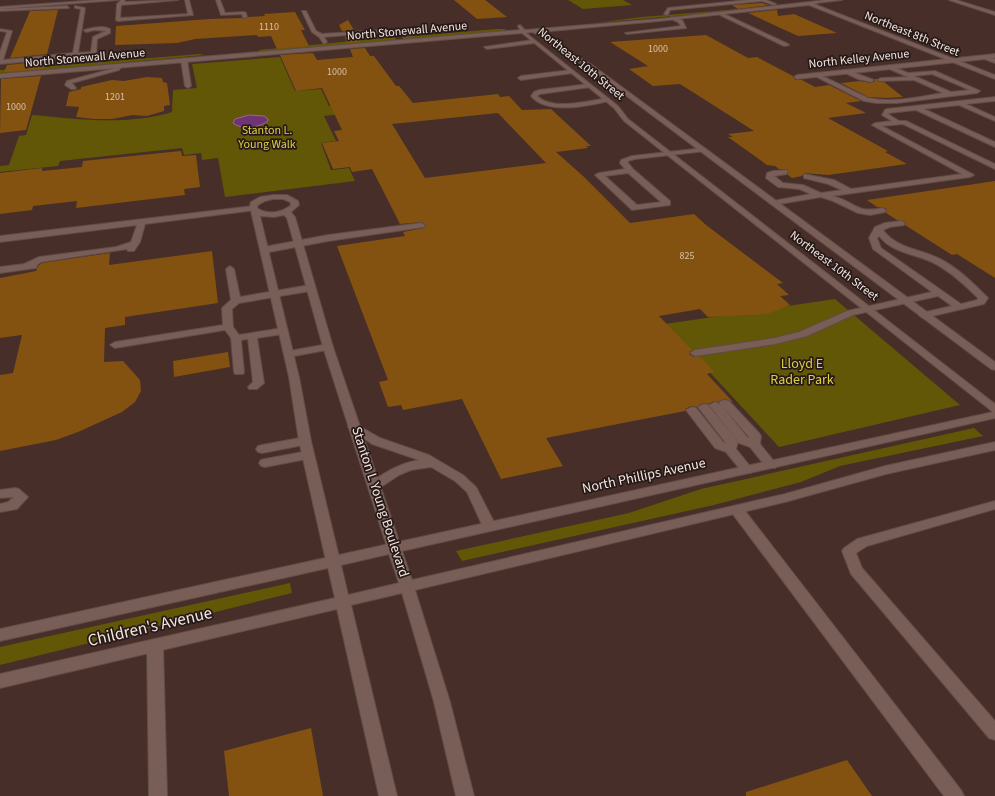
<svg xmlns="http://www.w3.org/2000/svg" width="995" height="796" font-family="'Source Sans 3',sans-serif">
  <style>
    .green { fill: #615706 }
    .water { fill: #703375; stroke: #986895 }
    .building { fill: #835211; fill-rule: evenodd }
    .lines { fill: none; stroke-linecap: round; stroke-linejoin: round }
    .service-casing { stroke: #604c47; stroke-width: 2 }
    .minor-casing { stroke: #604c47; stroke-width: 2 }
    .tertiary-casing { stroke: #604c47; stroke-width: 2 }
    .secondary-casing { stroke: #604c47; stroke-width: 2 }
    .service { fill: #795d57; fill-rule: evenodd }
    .minor { fill: #795d57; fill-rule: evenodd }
    .tertiary { fill: #795d57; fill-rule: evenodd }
    .secondary { fill: #795d57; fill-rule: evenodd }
    .labels { text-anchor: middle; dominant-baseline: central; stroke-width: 3.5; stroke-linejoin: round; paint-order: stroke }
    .far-number-label { font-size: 10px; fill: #d8c0ac }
    .far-street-label { font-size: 12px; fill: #f5e4e0; stroke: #251a17 }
    .far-park-label { font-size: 12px; fill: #dfce43; stroke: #251a17 }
    .park-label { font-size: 14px; fill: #dfce43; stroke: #251a17 }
    .street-label { font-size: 14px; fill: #f5e4e0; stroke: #251a17 }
    .near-street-label { font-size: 17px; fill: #f5e4e0; stroke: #251a17 }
  </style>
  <rect width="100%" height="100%" fill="#472e29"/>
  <g class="green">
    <polygon points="568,0 623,0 632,5 583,9"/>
    <polygon points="740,9 743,10 594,23 642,17"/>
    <polygon points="497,29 506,29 503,31 404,40 402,37"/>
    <polygon points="394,37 397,40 260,52 259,50"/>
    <polygon points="199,54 205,55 0,74 0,70 2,70"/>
    <path d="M 280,57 L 295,91 L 321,89 L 329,106 L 360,103 L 387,109 L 324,116 L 336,141 L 321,143 L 331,170 L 349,168 L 355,181 L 225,197 L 218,158 L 202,160 L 201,153 L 184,155 L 182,148 L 60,161 L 58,166 L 0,172 L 0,166 L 9,165 L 19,136 L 26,135 L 32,115 C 80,119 125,126 172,112 L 173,90 L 197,88 L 192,64 Z"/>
    <polygon points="835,299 960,405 779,447 665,324"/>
    <polygon points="974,428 983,436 840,466 801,482 714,505 462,561 456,551 629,513 701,489"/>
    <polygon points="290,583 292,593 0,665 0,647"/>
  </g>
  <path class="water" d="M 249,115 L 264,116 L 268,119 L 268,121 C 259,128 241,130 233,123 L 235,119 Z"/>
  <g class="building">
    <polygon points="454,0 485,0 507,17 477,19"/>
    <polygon points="762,3 769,5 738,9 732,5"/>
    <polygon points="58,10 47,54 10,58 30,11"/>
    <polygon points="777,10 778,16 794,14 837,33 798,36 748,13"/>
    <polygon points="295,12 305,30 301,30 309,46 277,49 271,36 259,37 256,35 195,39 177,43 115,45 116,26 210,19 241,18 243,19 248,17 265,16 264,14"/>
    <polygon points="348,20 354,30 342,31 339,25"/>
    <polygon points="706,35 748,58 757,57 793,76 793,77 796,80 802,80 815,87 829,85 861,101 846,103 866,113 828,118 888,151 885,152 907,164 828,175 804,173 802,176 792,178 788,175 788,169 779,169 775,166 767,165 728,137 733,137 728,134 754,131 680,84 653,86 629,69 648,66 610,42"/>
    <polygon points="357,36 361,42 347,43 345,37"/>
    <path d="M 365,48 L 370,56 L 374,56 L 396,86 L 399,86 L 413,103 L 498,94 L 500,97 L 509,96 L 522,110 L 551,109 L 591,146 L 586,146 L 588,148 L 556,152 L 583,176 L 630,223 L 694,214 L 706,225 L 783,283 L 777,284 L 789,295 L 780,296 L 790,305 L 767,314 L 708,317 L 700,309 L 659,316 L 692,350 L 689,352 L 689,354 L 694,357 L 699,357 L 703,359 L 714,372 L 707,374 L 733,402 L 725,399 L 718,402 L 714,401 L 708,404 L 703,403 L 697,407 L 691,406 L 685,409 L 685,411 L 546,438 L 563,466 L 501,479 L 462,399 L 403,410 L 401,405 L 388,407 L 379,382 L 388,380 L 337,246 L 405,236 L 403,232 L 424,228 L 426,225 L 421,222 L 400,224 L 372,169 L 352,172 L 350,167 L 333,169 L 322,143 L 339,141 L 334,131 L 342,130 L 322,88 L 296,91 L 280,55 L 313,53 L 317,60 L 353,57 L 350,49 ZM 498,113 L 546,163 L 425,178 L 392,124 Z"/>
    <polygon points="45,61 43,69 4,72 7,65"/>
    <polygon points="41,76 26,130 0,133 1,79"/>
    <polygon points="147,77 162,78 163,82 167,83 170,105 164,106 164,111 147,116 132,115 112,119 94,119 76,117 79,107 66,106 69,92 81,89 81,87 112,80 124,81"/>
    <polygon points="875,79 878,79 879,82 884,82 903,97 887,98 868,97 841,83 860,81 871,83 875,81"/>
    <polygon points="181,151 182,156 196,155 200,187 184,189 185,195 76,208 77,201 33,206 32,210 0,214 0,173 42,168 42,171 82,167 83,161"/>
    <polygon points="995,181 995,278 957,254 952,255 905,225 906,222 897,220 886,213 887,209 882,207 877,207 867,200"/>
    <polygon points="212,251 218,303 125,317 125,325 105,328 104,362 123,361 140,380 141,391 135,402 122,412 78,432 56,440 0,451 0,375 13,373 22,335 0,338 0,278 36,271 38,266 42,263 110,253 109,265"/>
    <polygon points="228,352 230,367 174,377 173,361"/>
    <polygon points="311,728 323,796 229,796 224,751"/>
    <polygon points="847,760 872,796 746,796 746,792"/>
  </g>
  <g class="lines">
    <defs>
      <g id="service">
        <polygon points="121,0 125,0 124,2 178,0 121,5 120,18 188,14 185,0 189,0 193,15 118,21 116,20 117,4"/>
        <polygon points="216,0 220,0 225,13 244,12 246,13 247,17 243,18 242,14 221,15"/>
        <polygon points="748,0 766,0 776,4 774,5 762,1 670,10 668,15 664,14 668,8"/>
        <polygon points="67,6 69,8 0,11 0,9"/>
        <path d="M 75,6 L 85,8 L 78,53 L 91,52 L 93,37 L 106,31 L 95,30 L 86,32 L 84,30 C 92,28 103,25 110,29 L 110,33 L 97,39 L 96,56 L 101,60 L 101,62 L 97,62 L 90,55 L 77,56 L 76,61 L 69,65 L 66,63 L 71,59 L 72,57 L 0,64 L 0,52 L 7,32 L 0,31 L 0,29 L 12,31 L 3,60 L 73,53 L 81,9 L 75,8 Z"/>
        <polygon points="302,11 306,11 316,31 322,34 383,30 413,35 411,36 383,32 324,37 327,42 324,44 319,37 312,32"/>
        <polygon points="722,13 788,44 789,45 784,46 720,15"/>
        <polygon points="671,17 682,20 686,28 627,34 625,33 681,26 678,22 671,19"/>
        <polygon points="533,40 536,42 535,43 487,49 484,47"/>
        <polygon points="982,56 995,59 995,63 982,58"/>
        <polygon points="184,58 187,60 191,86 188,88 185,86 181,60"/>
        <polygon points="117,65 122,66 119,70 72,83 76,88 75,89 71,89 65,85 67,81 115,68"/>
        <path d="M 889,65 L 908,73 L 935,71 L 980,91 L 977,93 L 897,103 L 876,103 L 864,101 L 813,75 L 818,74 L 868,98 C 893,103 918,97 943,93 L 914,80 L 879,81 L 879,79 L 881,78 L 908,77 L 887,68 L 886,67 ZM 932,74 L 970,90 L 951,92 L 914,76 Z"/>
        <polygon points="571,70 573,71 573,73 521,80 518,78 521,76"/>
        <polygon points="843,70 847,70 874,80 871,82 858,79 843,72"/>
        <path d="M 589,84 L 592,86 L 591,87 L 540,94 L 537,96 C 552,111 588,101 607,98 L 609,99 L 609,101 C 588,106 546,115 531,96 L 534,92 L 539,90 Z"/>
        <path d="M 995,97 L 995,101 L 966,104 L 995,117 L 995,121 L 959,105 L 924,109 L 995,142 L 995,147 L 916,110 L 889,113 L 888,114 L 899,121 L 906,121 L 995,164 L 995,169 L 903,124 L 882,126 L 974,175 L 970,177 L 832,196 C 855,201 855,214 882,208 L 886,210 L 885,212 L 870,215 L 858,213 L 833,201 L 821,197 L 773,205 L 769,203 L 773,201 L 811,194 L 799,189 L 778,187 L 766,178 L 767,173 L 773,171 L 787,170 L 787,174 L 774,176 L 783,183 L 803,185 L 821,193 L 842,190 L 828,184 L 804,178 L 804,174 L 834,180 L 851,189 L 962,174 L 872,125 L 875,123 L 892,121 L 882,115 L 885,110 L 887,109 Z"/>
        <path d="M 704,148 L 707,150 L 706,151 L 635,159 L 628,161 L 628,163 L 633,169 L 670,201 L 670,205 L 632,210 L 595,175 L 599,173 L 625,169 L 620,163 L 621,160 L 632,156 ZM 628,173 L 661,202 L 637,205 L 605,176 Z"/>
        <polygon points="253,206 256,206 256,210 145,224 140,242 134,251 128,251 127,249 41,262 37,265 36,268 0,273 0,267 24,264 39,257 116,247 131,242 137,225 0,242 0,236"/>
        <path d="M 901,221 L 905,223 L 904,225 L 890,227 L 883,230 C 897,249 921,249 940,259 C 958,268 973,283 986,296 L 988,298 L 984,304 L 924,318 L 921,317 L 919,315 L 921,313 L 952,306 L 938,296 L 853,315 L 807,336 L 775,344 L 695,356 L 690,353 L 695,350 L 775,338 L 799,332 L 847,311 L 932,292 L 873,249 L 869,238 L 875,227 L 885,223 ZM 879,236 C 892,253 916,254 934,263 C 951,272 965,285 978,298 L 977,300 L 961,304 L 881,248 L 877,238 Z"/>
        <polygon points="421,223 425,225 424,227 328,241 264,253 260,250 264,247 328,235"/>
        <polygon points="230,266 234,269 240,297 310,285 315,288 310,291 239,303 232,309 233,327 239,335 283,328 288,331 283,334 257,338 264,383 257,389 249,389 248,387 253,382 248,339 241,340 244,372 243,374 235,374 234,372 231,338 225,330 115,348 110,345 115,342 223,325 222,308 231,300 226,269"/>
        <polygon points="328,344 332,345 333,347 332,349 289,357 284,354 289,351"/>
        <path d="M 725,400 L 729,401 L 759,433 L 761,436 L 760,444 L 777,465 L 775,468 L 767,468 L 750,447 L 739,443 L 709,405 L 715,402 L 721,405 L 719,403 L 721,401 ZM 722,406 L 749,437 L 749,438 L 747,437 Z"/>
        <polygon points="704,404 708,405 736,439 738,442 736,449 753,470 751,473 743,473 726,452 715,448 686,410 692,407 696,408 723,442 726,443 698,407"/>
        <path d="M 354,423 L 380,438 L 429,455 L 463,475 L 476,487 L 496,526 L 494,529 L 489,531 L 484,529 L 467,492 L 455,481 L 431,467 L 411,470 L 399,475 L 378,489 L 374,490 L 370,489 L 368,486 L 370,483 C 385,472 400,463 419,460 L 372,444 L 350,429 L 348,427 L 350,425 Z"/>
        <polygon points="305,437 309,438 311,441 309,444 262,453 258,452 256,449 258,446 262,445"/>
        <polygon points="308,451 312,452 314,455 312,458 265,467 261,466 259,463 261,460 265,459"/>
        <polygon points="15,488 19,489 28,497 17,509 0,512 0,504 8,502 14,497 0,498 0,490"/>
        <polygon points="995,501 995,509 867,546 856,553 862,568 995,721 995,740 989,738 851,574 842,551 844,548 857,539"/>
        <polygon points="737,506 742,507 961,790 964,796 944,796 732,513 731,510 732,507"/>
        <polygon points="155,639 160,641 163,645 167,796 149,796 147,645 150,641"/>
      </g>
      <g id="minor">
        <polygon points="97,0 118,0 0,9 0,7"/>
        <polygon points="824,0 842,0 816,3 814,2"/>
        <polygon points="949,0 956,0 995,12 995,15"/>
        <polygon points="995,54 995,58 797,79 794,77 797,75"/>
      </g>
      <path id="tertiary" d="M 273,195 L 287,195 L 298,201 L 299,205 L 291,212 L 295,217 L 333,347 L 401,547 L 399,550 L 394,552 L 389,550 L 387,547 L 323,347 L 287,218 L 284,215 L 274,217 L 260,216 L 299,377 L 311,441 L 340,561 L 338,565 L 333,566 L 328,565 L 326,561 L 299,441 L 289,377 L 251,211 L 249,209 L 251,202 L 260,197 ZM 273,199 L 283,199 L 290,202 L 291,205 C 282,213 267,215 257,208 L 258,205 L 265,201 Z"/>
      <path id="secondary" d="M 818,1 L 818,3 L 814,4 L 995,75 L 995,79 L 809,5 L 659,21 L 540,32 L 563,49 L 592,65 L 995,362 L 995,370 L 991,369 L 588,67 L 559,51 L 537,34 L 532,32 L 526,33 L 618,106 L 628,119 L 995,404 L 995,418 L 402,551 L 412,580 L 785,494 L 885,466 L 995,442 L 995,450 L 886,474 L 785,502 L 415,590 L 450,702 L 474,796 L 456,796 L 434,702 L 402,593 L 351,605 L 397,796 L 379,796 L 337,609 L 0,688 L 0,674 L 335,598 L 328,568 L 0,641 L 0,629 L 993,412 L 624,121 L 614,108 L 522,33 L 0,78 L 0,74 L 520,30 L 518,26 L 520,25 L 525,30 L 659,19 ZM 389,554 L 399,583 L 348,595 L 341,565 Z"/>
    </defs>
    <use href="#service" class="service-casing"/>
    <use href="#minor" class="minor-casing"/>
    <use href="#tertiary" class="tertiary-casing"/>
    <use href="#secondary" class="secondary-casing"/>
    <use href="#service" class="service"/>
    <use href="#minor" class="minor"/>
    <use href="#tertiary" class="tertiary"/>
    <use href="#secondary" class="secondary"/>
  </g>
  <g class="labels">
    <g class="far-number-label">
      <text x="269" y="27">1110</text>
      <text x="658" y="49">1000</text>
      <text x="337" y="72">1000</text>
      <text x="115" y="97">1201</text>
      <text x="16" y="107">1000</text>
      <text x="687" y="256">825</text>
    </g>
    <g class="far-street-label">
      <text transform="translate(407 31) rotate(-5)">North Stonewall Avenue</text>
      <text transform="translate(912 34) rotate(22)">Northeast 8th Street</text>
      <text transform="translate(85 58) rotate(-5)">North Stonewall Avenue</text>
      <text transform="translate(859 59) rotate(-6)">North Kelley Avenue</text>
      <text transform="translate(581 64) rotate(39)">Northeast 10th Street</text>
      <text transform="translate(834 266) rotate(37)">Northeast 10th Street</text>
    </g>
    <g class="far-park-label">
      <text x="267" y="130">Stanton L.<tspan x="267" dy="14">Young Walk</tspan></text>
    </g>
    <g class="park-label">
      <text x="802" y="364">Lloyd E<tspan x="802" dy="16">Rader Park</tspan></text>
    </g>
    <g class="street-label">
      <text transform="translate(644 476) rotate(-12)">North Phillips Avenue</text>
      <text transform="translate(380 502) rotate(72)">Stanton L Young Boulevard</text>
    </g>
    <g class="near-street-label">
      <text transform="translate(150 627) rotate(-13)">Children's Avenue</text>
    </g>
  </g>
</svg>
